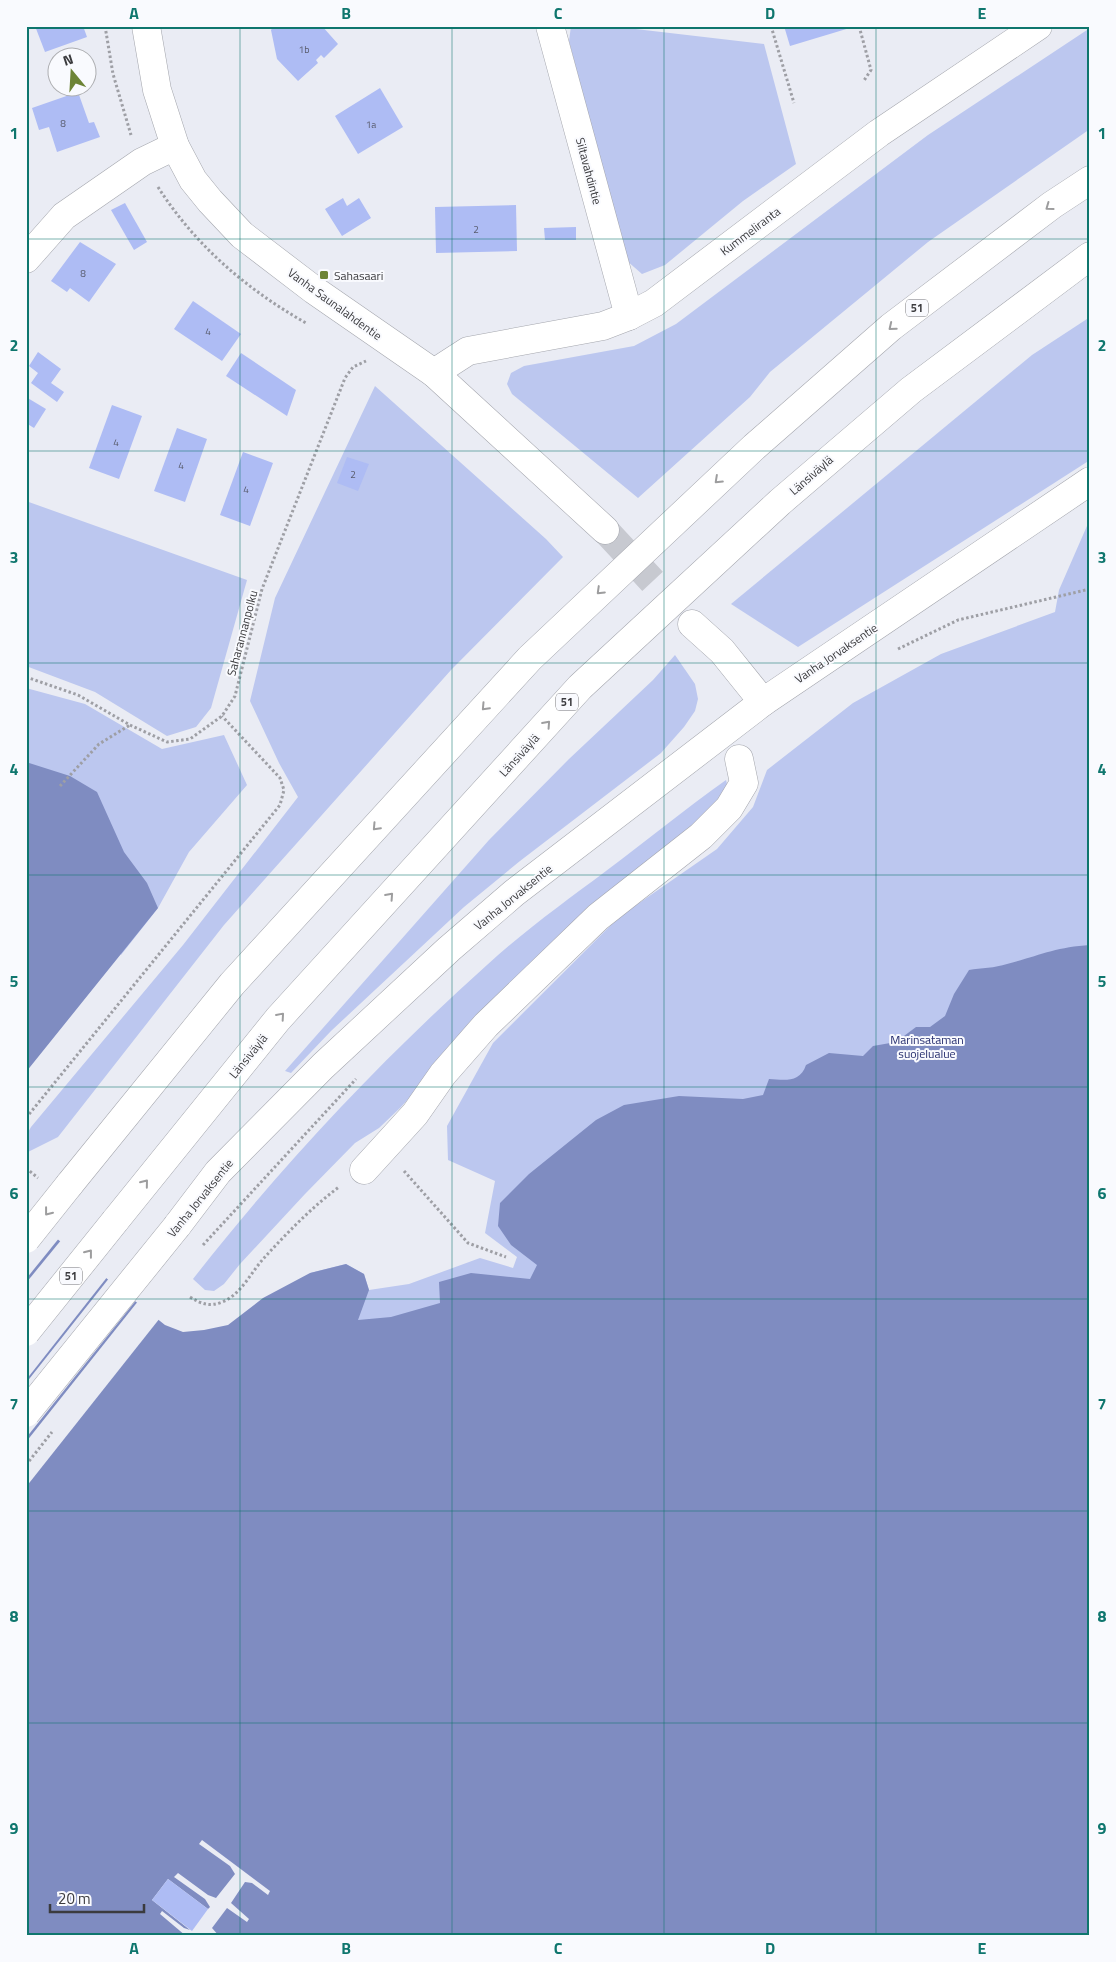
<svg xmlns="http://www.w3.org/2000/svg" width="1116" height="1962" font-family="'Titillium Web',sans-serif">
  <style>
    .green { fill: #bcc7ef }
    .water { fill: #7f8cc1 }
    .pier { fill: #eaecf4 }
    .building { fill: #aebcf4 }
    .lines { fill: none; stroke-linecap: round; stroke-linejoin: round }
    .minor-tunnel { stroke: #c7c9d0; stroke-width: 28; stroke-dasharray: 28 14; stroke-linecap: butt }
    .minor-casing { stroke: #a4a6ad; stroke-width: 29 }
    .major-casing { stroke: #a4a6ad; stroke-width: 29 }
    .highway-casing { stroke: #a4a6ad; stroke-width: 29 }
    .path { stroke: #9e9fa5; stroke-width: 3; stroke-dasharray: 2.5 2.5; stroke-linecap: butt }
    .minor { stroke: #fff; stroke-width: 28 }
    .major { stroke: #fff; stroke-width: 28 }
    .highway { stroke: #fff; stroke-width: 28 }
    .major-bridge-casing { stroke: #a4a6ad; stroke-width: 29; stroke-linecap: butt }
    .highway-bridge-casing { stroke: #a4a6ad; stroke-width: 29; stroke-linecap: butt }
    .path-bridge { stroke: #9e9fa5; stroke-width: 3; stroke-dasharray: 2.5 2.5; stroke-linecap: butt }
    .major-bridge { stroke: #fff; stroke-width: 28 }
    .highway-bridge { stroke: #fff; stroke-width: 28 }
    .oneway { stroke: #9d9d9e }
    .grid { fill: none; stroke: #0f766e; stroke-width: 1; stroke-opacity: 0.55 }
    .poi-dot { fill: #6d8436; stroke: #f9fafe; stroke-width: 2 }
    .labels { text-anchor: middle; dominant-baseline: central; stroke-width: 4; stroke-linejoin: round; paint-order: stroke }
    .number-label { font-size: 10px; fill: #585b6c }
    .shield { fill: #f9fafe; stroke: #747478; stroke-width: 1 }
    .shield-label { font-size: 11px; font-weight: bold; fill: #3b3b3e }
    .street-label { font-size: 12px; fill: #3b3b3e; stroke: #f9fafe }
    .poi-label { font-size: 12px; fill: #3b3b3e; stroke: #f9fafe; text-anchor: start }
    .park-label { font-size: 12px; fill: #252d6e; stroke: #f9fafe }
    .neatline { fill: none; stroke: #0f766e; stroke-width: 2 }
    .grid-label { font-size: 16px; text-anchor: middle; font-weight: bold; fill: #0f766e }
  </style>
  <rect width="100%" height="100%" fill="#eaecf4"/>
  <g class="green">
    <polygon points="571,26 610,26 764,44 796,164 743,201 665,265 642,274 626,260 569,41"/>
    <polygon points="1090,28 1090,129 928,242 770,372 750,397 638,498 512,394 507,384 511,373 524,366 634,346 676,324 928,135"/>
    <polygon points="1090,317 1090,460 798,647 731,604 1032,355"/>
    <polygon points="375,386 546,539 563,557 451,670 224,925 58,1137 26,1153 26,1136 31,1127 183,945 298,797 279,763 250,701 275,598"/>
    <polygon points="26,501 247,580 211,708 196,727 167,736 95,692 26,666"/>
    <polygon points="1090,519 1090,1178 377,1353 310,1273 346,1264 364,1274 369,1290 409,1284 480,1258 513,1268 517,1257 485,1233 495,1181 448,1160 447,1126 493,1043 619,917 717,849 753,807 767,770 853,703 941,654 1055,612 1059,590"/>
    <polygon points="675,655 695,684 698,699 695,711 684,727 661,753 520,861 464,907 331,1031 291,1073 285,1071 489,840 569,759 653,680"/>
    <polygon points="26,688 85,704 162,749 224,735 247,785 189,852 158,908 121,955 26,779"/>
    <path d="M 726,780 L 728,788 L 709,811 L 581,916 L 468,1033 L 400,1108 L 379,1128 L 355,1143 L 305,1194 L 240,1264 L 224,1284 L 214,1291 L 205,1290 L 193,1279 C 281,1166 381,1060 487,965 C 524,931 566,901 606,871 C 646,841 685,809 726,780 Z"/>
  </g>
  <g class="water">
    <polygon points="26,762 70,776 97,792 124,852 147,883 158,908 26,1072"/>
    <path d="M 1090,945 L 1090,1936 L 26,1936 L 26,1214 L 165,1325 L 183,1332 L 204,1330 L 228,1325 L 263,1298 L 310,1273 L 346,1264 L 364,1274 L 369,1290 L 358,1320 L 391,1317 L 440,1303 L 439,1282 L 471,1273 L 530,1279 L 537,1265 L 511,1245 L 498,1226 L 500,1203 L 529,1174 L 596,1120 L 624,1105 L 679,1096 L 743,1099 L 763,1095 L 769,1079 C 785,1080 800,1083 806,1065 L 829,1053 L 863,1056 L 873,1046 L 896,1042 L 916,1027 L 930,1027 L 945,1016 L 954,994 L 969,970 C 981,968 995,968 1007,964 C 1038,956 1056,947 1090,945 Z"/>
  </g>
  <g class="pier">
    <polygon points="26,1211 60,1237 26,1279"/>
    <polygon points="62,1239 108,1276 26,1380 26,1283"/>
    <polygon points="110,1277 137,1299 26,1438 26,1383"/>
    <polygon points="139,1300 160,1318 26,1487 26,1442"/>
    <polygon points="202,1840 270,1891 268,1895 252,1883 245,1882 231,1903 249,1919 247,1922 227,1908 212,1928 219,1936 208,1934 206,1936 186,1936 160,1914 162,1911 184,1928 190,1930 152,1900 168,1879 208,1909 210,1907 205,1899 174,1877 178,1873 208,1895 216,1898 235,1874 230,1866 199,1844"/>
  </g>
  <g class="building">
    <polygon points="35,26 83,26 87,37 45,52"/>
    <polygon points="274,26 298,26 300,29 303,26 322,26 338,44 324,58 321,55 316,60 318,63 298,81 277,59 271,30"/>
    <polygon points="784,26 853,26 853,27 790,46"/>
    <polygon points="380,88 403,127 358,154 335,116"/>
    <polygon points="78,92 89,123 94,122 100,137 57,152 49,127 39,130 32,108"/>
    <polygon points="343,198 347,206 359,198 371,218 342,236 325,209"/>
    <polygon points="125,203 147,242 134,250 111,210"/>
    <polygon points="516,205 517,251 436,253 435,207"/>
    <polygon points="576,227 576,240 545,240 544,228"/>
    <polygon points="80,242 116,264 89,302 70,288 67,292 51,281"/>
    <polygon points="193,301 241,334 222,361 174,329"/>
    <polygon points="38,352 61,369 51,383 64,392 57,402 31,383 38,373 29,366"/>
    <polygon points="241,353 296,390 287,416 226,376"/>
    <polygon points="26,397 46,409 34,428 26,423"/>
    <polygon points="112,405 142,416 119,479 89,468"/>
    <polygon points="177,428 207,439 185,502 154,491"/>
    <polygon points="243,452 273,463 250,526 220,515"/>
    <polygon points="347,457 369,464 358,491 337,483"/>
    <polygon points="168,1879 208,1909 192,1931 152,1900"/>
  </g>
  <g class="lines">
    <polyline class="minor-tunnel" points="605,530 692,624"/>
    <defs>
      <g id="minor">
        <polyline points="146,26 157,90 175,146 193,180 210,201 242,235 314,290 434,373 605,530"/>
        <polyline points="550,26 629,316"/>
        <polyline points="26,259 64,216 142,162 175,146"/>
        <polyline points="434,373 468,351 603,326 629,316 654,303 879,133 1038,26"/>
        <polyline points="692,624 722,651 763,702"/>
        <polyline points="364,1170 415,1114 443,1074 486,1025 598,917 701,836 729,808 744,783 739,759"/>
      </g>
      <polyline id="major" points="177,1226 218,1172 323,1066 449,949 514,893 763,702 1090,481"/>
      <g id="highway">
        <polyline points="69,1185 232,984 530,658 754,447 891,327 1052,205 1090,180"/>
        <polyline points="115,1221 278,1019 580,687 780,502 911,390 1090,256"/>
      </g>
    </defs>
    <use href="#minor" class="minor-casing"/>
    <use href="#major" class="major-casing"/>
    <use href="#highway" class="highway-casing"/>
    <g class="path">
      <polyline points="105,26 113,74 131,135"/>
      <polyline points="771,26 794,103"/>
      <polyline points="859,26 871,70 863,82"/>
      <path d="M 158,187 C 195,245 246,289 306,323"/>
      <polyline points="898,649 958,620 1090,589"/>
      <polyline points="26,677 78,695 130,725 167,742 190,739 222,716 235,696 262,589 345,378 353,367 366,361"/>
      <polyline points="60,786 99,744 130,725"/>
      <polyline points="26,1118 280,805 284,790 280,778 222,716"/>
      <polyline points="26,1168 38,1178"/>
      <polyline points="404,1171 468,1243 506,1257"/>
      <polyline points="203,1245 356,1079"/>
      <path d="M 190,1297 C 201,1304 210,1307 222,1302 C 241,1295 251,1272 264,1258 C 287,1233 312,1207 339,1187"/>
    </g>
    <use href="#minor" class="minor"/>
    <use href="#major" class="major"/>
    <use href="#highway" class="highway"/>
    <defs>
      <polyline id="major-bridge" points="26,1413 177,1226"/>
      <g id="highway-bridge">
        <polyline points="26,1239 69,1185"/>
        <polyline points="26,1332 115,1221"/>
      </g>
    </defs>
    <use href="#major-bridge" class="major-bridge-casing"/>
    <use href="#highway-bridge" class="highway-bridge-casing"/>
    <polyline class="path-bridge" points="26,1465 52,1432"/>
    <use href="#major-bridge" class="major-bridge"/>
    <use href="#highway-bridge" class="highway-bridge"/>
  </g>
  <defs><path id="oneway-chevron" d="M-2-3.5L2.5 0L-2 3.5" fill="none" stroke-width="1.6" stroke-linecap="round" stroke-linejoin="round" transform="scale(1.25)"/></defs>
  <g class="oneway">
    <use href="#oneway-chevron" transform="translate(1049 207) rotate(144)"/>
    <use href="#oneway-chevron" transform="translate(892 327) rotate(141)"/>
    <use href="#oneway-chevron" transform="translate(718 480) rotate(137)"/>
    <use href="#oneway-chevron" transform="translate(600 591) rotate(136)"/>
    <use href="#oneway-chevron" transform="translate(485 707) rotate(133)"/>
    <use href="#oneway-chevron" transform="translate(547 724) rotate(-48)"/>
    <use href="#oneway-chevron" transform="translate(376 827) rotate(133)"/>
    <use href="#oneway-chevron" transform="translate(390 896) rotate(-48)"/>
    <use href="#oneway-chevron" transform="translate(281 1016) rotate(-49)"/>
    <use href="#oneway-chevron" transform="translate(145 1183) rotate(-51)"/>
    <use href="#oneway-chevron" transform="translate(48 1212) rotate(128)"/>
    <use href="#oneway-chevron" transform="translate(89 1253) rotate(-52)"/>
  </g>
  <path class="grid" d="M 240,26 L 240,1936M 452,26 L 452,1936M 664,26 L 664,1936M 876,26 L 876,1936M 26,239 L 1090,239M 26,451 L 1090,451M 26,663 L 1090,663M 26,875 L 1090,875M 26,1087 L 1090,1087M 26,1299 L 1090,1299M 26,1511 L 1090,1511M 26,1723 L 1090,1723"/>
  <rect class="poi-dot" x="319" y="270" width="10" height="10" rx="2.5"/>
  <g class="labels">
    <g class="number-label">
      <text x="304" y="49">1b</text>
      <text x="63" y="123">8</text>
      <text x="371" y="124">1a</text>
      <text x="476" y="229">2</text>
      <text x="83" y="273">8</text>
      <text x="208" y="331">4</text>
      <text x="116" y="442">4</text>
      <text x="181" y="465">4</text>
      <text x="353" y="474">2</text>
      <text x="246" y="489">4</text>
    </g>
    <g class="shield">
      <rect x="906" y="299.5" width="22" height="17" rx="4"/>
      <rect x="556" y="693.5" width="22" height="17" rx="4"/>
      <rect x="60" y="1267.5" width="22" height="17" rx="4"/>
    </g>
    <g class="shield-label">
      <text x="917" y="308">51</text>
      <text x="567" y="702">51</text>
      <text x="71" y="1276">51</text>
    </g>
    <g class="street-label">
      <text transform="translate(589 171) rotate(75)">Siltavahdintie</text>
      <text transform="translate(750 231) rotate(-37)">Kummeliranta</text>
      <text transform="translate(335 304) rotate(36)">Vanha Saunalahdentie</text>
      <text transform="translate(811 475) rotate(-41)">Länsiväylä</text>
      <text transform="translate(242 633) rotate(-75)">Saharannanpolku</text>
      <text transform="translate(836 653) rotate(-34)">Vanha Jorvaksentie</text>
      <text transform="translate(519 755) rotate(-48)">Länsiväylä</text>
      <text transform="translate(513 897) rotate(-39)">Vanha Jorvaksentie</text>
      <text transform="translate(248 1056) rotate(-51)">Länsiväylä</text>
      <text transform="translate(200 1198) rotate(-51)">Vanha Jorvaksentie</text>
    </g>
    <g class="poi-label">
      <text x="334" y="275">Sahasaari</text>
    </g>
    <g class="park-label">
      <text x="927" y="1039">Marinsataman<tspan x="927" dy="14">suojelualue</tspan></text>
    </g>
  </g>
  <rect width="1116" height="1962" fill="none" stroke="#f9fafe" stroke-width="55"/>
  <g transform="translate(72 72) rotate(342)"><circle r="24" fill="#f9fafe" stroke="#adaeb1"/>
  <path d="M0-4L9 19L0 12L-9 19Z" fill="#6d8436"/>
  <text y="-8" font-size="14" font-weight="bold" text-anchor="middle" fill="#3b3b3e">N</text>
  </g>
  <path d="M50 1904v8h94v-8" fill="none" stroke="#3b3b3e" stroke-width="2.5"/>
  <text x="58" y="1904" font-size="15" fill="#3b3b3e" stroke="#f9fafe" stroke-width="4" paint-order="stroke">20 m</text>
  <rect x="28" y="28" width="1060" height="1906" class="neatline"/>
  <g class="grid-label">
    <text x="134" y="19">A</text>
    <text x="346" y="19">B</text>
    <text x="558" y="19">C</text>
    <text x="770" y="19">D</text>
    <text x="982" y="19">E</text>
    <text x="14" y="139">1</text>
    <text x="1102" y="139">1</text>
    <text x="14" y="351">2</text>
    <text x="1102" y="351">2</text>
    <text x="14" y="563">3</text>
    <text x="1102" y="563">3</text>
    <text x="14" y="775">4</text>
    <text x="1102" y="775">4</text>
    <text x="14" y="987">5</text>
    <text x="1102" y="987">5</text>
    <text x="14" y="1199">6</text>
    <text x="1102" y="1199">6</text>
    <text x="14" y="1410">7</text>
    <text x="1102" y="1410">7</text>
    <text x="14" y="1622">8</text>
    <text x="1102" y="1622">8</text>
    <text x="14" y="1834">9</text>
    <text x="1102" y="1834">9</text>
    <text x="134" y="1954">A</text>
    <text x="346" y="1954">B</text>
    <text x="558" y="1954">C</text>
    <text x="770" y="1954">D</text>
    <text x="982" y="1954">E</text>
  </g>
</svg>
